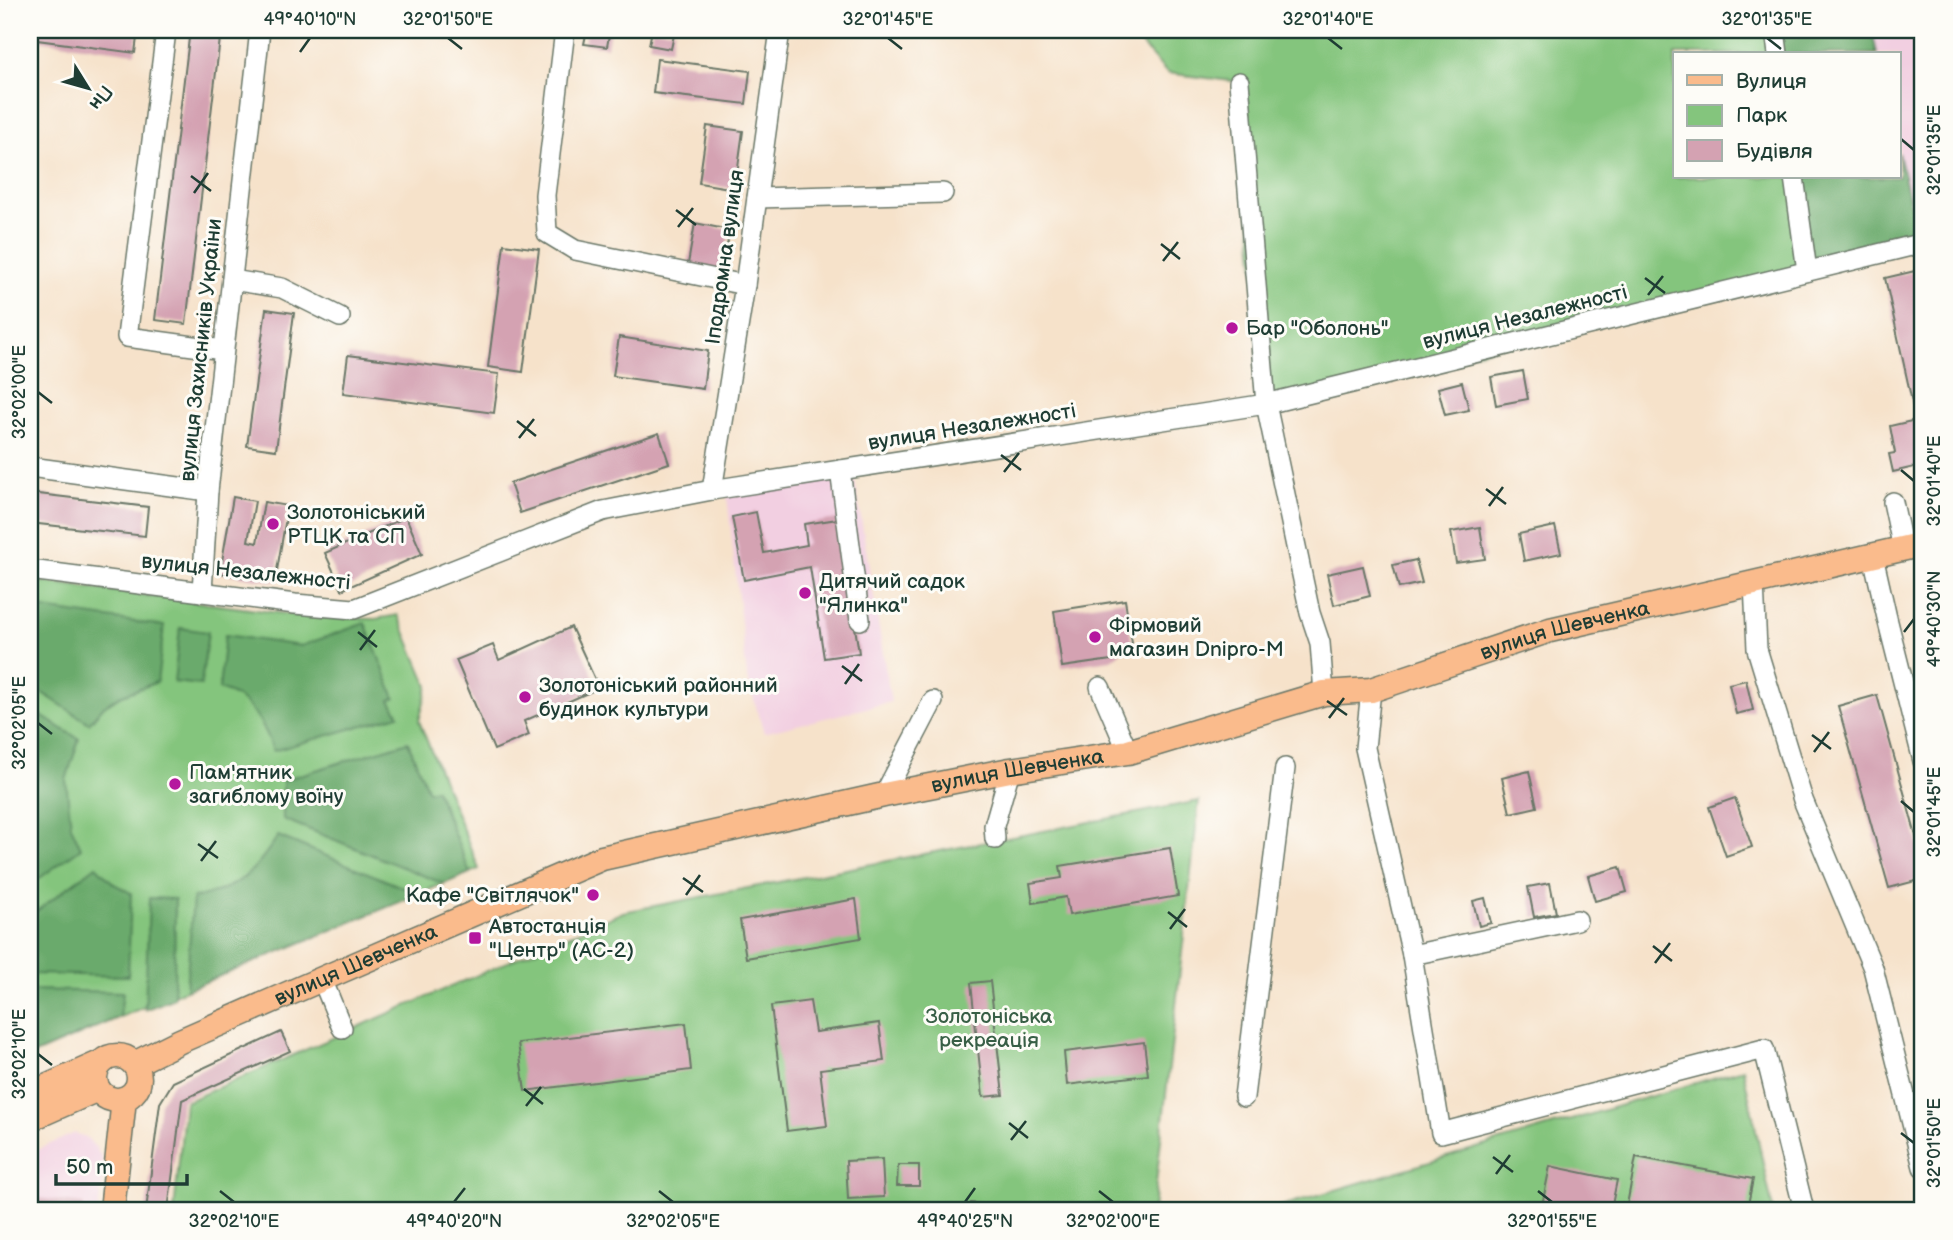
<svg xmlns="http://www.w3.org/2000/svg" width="1953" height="1240" font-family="'Balsamiq Sans',sans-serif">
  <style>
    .built { fill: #f2cfe1 }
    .green { fill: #84c57d; stroke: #528158; stroke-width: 2 }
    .forest { fill: #6baa6c; stroke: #457450; stroke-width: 2 }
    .building { fill: #d4a2b2 }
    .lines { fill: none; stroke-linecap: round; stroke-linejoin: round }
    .minor-casing { stroke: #6a7768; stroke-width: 22 }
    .major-casing { stroke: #6a7768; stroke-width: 27 }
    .minor { stroke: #fff; stroke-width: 19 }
    .major { stroke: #fabb8c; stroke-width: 24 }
    .ticks { fill: none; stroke: #1f3d34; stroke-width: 2.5 }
    .poi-dot { fill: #b5179e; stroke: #fdfcf7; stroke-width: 2.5 }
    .labels { text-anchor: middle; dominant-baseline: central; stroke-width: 6; stroke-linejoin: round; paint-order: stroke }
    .street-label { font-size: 21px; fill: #1f3d34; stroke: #fdfcf7 }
    .poi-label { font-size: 21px; fill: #1f3d34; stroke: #fdfcf7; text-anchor: start }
    .park-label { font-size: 21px; fill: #385f46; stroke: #fdfcf7 }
    .neatline { fill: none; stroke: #1f3d34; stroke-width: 2.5 }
    .ticks-label { font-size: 18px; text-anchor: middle; fill: #1f3d34 }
  </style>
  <rect width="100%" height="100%" fill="#fdfcf7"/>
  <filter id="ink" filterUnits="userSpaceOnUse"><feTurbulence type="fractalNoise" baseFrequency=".0143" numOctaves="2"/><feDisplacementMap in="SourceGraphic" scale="14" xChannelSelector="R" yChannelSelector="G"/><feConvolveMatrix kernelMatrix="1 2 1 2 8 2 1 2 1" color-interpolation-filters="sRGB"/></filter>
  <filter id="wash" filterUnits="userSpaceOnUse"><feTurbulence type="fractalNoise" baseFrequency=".00686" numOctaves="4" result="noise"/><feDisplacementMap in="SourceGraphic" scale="28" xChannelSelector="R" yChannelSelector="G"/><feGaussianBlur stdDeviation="1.57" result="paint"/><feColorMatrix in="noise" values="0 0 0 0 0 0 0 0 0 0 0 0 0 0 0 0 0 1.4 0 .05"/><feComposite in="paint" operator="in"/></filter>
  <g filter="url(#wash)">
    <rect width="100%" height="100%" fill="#f6e2ca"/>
    <g class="built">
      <polygon points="1872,30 1923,30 1923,243 1919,244 1899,153 1899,54 1877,54"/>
      <polygon points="854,475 891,702 764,733 747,677 727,496"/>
      <polygon points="75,1133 87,1138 96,1148 102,1158 103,1179 98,1210 30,1210 30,1153"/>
    </g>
    <g class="green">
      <polygon points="1128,30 1775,30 1778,54 1675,54 1675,177 1794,177 1807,271 1266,404 1239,82 1167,73"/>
      <polygon points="30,580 310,617 375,619 398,615 428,686 419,721 479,869 137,1010 30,1056"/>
      <polygon points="1199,801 1153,1210 174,1210 185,1102 623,912"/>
      <polygon points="1743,1069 1773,1210 1268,1210"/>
    </g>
    <g class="forest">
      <polygon points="1775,30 1872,30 1877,54 1778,54"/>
      <polygon points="1899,153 1919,244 1807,271 1795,177 1899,177"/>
      <polygon points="30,607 164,626 157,682 120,696 104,706 89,723 30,685"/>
      <path d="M 365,623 L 395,698 L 390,700 L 399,715 L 273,751 C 267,731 257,712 240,699 C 234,694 226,692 219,689 L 225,635 L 301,646 Z"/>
      <polygon points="180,628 208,632 201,685 174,682"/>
      <polygon points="30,709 79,739 66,780 71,826 81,848 30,885"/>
      <polygon points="408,742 428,791 436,789 470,873 444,884 283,819 283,780"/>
      <path d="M 278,836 L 419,894 L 186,990 L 193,898 C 238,889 253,874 278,836 Z"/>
      <polygon points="96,866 114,884 131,893 128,976 30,974 30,916"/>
      <polygon points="149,898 175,899 174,998 145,1010"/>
      <polygon points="30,990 123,992 120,1017 30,1056"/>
    </g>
    <g id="blocks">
      <g class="building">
        <polygon points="30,30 138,30 135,53 30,39"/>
        <polygon points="190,30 221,30 186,324 155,320"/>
        <polygon points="587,30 610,30 607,47 584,44"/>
        <polygon points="652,30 675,30 671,49 649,45"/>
        <polygon points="657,59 750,71 746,104 653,93"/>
        <polygon points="707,126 743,131 735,189 699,183"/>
        <polygon points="695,223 730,230 722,271 688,264"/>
        <polygon points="504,244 539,249 523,372 488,367"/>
        <polygon points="1915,271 1923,309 1923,465 1893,472 1889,454 1895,453 1890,426 1916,420 1885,278"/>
        <polygon points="266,309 294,313 276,450 247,446"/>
        <polygon points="619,337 708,351 703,389 613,376"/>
        <polygon points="348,355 499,374 494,413 343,393"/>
        <polygon points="1523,371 1528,399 1496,405 1491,377"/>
        <polygon points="1462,382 1469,410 1445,415 1438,388"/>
        <polygon points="659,433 669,463 520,513 510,483"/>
        <polygon points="30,493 148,507 145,536 30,523"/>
        <polygon points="233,497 255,501 248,541 257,543 264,502 288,506 275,582 220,573"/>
        <polygon points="756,512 764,553 807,545 804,524 838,519 859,653 824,658 810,567 744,580 732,517"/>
        <polygon points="406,517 422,554 342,590 325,553"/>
        <polygon points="1555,526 1561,553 1524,561 1519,534"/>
        <polygon points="1480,527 1485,559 1456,563 1451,532"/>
        <polygon points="1416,560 1422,583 1399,588 1393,565"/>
        <polygon points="1363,566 1370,596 1334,605 1327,574"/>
        <polygon points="1125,600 1132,643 1111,660 1062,667 1054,611"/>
        <polygon points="571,627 599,688 524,721 529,735 494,750 456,660 493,645 499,660"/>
        <polygon points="1746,680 1753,710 1736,714 1729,684"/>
        <polygon points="1877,695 1923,861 1923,879 1889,888 1838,706"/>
        <polygon points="1529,771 1537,807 1510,813 1502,778"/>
        <polygon points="1735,798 1752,847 1726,856 1709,807"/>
        <polygon points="1170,848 1178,896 1069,915 1066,897 1033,903 1030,883 1062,878 1060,866"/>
        <polygon points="1620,867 1627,892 1595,901 1588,876"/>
        <polygon points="1550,883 1556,913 1534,917 1528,887"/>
        <polygon points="1485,898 1491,923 1479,926 1473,901"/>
        <polygon points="856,899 861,938 746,958 740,920"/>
        <polygon points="990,981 1003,1095 983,1097 971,983"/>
        <polygon points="810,1001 815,1032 879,1023 884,1061 820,1069 827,1126 787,1131 771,1006"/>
        <polygon points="686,1023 691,1070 525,1091 518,1043"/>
        <polygon points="281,1032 290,1051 182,1100 168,1210 146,1210 160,1103 173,1082"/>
        <polygon points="1144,1042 1148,1075 1067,1085 1064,1052"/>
        <polygon points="1636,1157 1753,1179 1747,1210 1626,1210"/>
        <polygon points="882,1159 884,1197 848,1199 846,1161"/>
        <polygon points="898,1165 919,1165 919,1186 897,1186"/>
        <polygon points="1550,1166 1617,1180 1611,1210 1541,1210"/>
        <polygon points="30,1197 84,1204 83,1210 30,1210"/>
        <polygon points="971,1203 1020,1208 1020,1210 970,1210"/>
      </g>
    </g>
  </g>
  <g filter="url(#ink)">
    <use href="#blocks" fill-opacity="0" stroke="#6a7768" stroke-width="2"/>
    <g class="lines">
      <defs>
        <g id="minor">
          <polyline points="565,30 545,195 547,233 575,250 745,285"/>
          <polyline points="1775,30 1778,54"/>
          <polyline points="166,31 127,337 223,350"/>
          <polyline points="1239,82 1266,404 1310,613 1320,643 1324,693"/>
          <polyline points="1794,177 1807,271"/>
          <polyline points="757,198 943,193"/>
          <polyline points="232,280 282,288 340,317"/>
          <polyline points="30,467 208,491"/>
          <polyline points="840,470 860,620"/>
          <polyline points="712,490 745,285 780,30"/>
          <polyline points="1893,502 1903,549"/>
          <polyline points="1873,556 1887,618 1923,761"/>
          <polyline points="30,570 295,604 354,609 603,511 712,490 1266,404 1923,243"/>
          <polyline points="1754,583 1757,649 1803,800 1873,968 1923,1167"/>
          <polyline points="202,592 208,491 260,30"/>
          <polyline points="1100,687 1128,752"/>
          <polyline points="1371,690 1365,748 1412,955 1441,1133 1764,1049 1804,1210"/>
          <polyline points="884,795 933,701"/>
          <polyline points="995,839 994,826 1010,770"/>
          <polyline points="1412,955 1577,920"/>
          <polyline points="322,979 342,1028"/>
          <polyline points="1244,1097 1285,768"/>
        </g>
        <g id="major">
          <circle cx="117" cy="1078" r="22"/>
          <path id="s1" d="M 134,1064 L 180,1041 L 322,979 L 602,858 L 884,795 L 1010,770 L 1128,752 L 1324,693 L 1371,690 L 1550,630 L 1923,544"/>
          <polyline points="30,1094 102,1062"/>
          <polyline points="30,1119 98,1089"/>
          <polyline points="112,1210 124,1099"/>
        </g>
      </defs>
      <use href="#minor" class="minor-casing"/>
      <use href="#major" class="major-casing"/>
      <use href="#minor" class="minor"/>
      <use href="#major" class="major"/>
    </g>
  </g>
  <path class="ticks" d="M 448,38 L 462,49M 888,38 L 902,49M 1328,38 L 1342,49M 1767,38 L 1781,49M 300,52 L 310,38M 1901,139 L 1914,150M 191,176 L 211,191M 194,193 L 208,173M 676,210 L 696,225M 678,227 L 693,208M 1161,244 L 1180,259M 1163,261 L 1178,242M 1645,278 L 1665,293M 1648,295 L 1663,276M 38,392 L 52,403M 517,421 L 536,436M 519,438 L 534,419M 1001,455 L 1021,470M 1901,470 L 1914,481M 1004,472 L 1019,453M 1486,489 L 1506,504M 1489,506 L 1503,487M 358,632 L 377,647M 1904,632 L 1914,619M 360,650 L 375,630M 842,666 L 862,681M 845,684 L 859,664M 1327,701 L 1347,715M 1329,718 L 1344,698M 38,723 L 52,734M 1812,735 L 1831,749M 1814,752 L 1829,732M 1901,801 L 1914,812M 198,844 L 218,858M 201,861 L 216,841M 683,878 L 703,892M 686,895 L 700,875M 1168,912 L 1187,927M 1170,929 L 1185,909M 1653,946 L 1672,961M 1655,963 L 1670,943M 38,1054 L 52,1065M 524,1089 L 543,1104M 526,1106 L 541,1087M 1009,1123 L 1028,1138M 1901,1133 L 1914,1143M 1011,1140 L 1026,1121M 1493,1157 L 1513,1172M 1496,1174 L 1510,1155M 220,1191 L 234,1202M 659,1191 L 673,1202M 1099,1191 L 1113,1202M 1538,1191 L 1552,1202M 454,1202 L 465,1188M 965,1202 L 975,1188"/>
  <g class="poi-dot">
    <circle cx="1232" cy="328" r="7"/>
    <circle cx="273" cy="524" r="7"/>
    <circle cx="805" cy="593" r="7"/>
    <circle cx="1095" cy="637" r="7"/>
    <circle cx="525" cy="697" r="7"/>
    <circle cx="175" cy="784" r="7"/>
    <circle cx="593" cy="895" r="7"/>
    <rect x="468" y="931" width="14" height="14" rx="3.5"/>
  </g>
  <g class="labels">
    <g class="street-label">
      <text transform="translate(725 257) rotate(-82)">Іподромна вулиця</text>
      <text transform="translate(1525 317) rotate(-14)">вулиця Незалежності</text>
      <text transform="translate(201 350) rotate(-84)">вулиця Захисників України</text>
      <text transform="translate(972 427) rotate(-9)">вулиця Незалежності</text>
      <text transform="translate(246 572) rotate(6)">вулиця Незалежності</text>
      <text stroke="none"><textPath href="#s1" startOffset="1503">вулиця Шевченка</textPath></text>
      <text stroke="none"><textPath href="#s1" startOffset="936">вулиця Шевченка</textPath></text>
      <text stroke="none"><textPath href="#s1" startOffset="243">вулиця Шевченка</textPath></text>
    </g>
    <g class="poi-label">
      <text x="1246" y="328">Бар "Оболонь"</text>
      <text x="287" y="512">Золотоніський<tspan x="287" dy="24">РТЦК та СП</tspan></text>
      <text x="819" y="581">Дитячий садок<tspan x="819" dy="24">"Ялинка"</tspan></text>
      <text x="1109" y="625">Фірмовий<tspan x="1109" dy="24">магазин Dnipro-M</tspan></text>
      <text x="539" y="685">Золотоніський районний<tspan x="539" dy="24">будинок культури</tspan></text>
      <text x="189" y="772">Пам'ятник<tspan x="189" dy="24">загиблому воїну</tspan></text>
      <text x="579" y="895" text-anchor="end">Кафе "Світлячок"</text>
      <text x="489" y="926">Автостанція<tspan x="489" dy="24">"Центр" (АС-2)</tspan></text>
    </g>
    <g class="park-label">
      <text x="989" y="1016">Золотоніська<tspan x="989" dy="24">рекреація</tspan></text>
    </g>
  </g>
  <rect width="1953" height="1240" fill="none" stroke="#fdfcf7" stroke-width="77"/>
  <rect x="1673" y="52" width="228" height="126" fill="#fdfcf7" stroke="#a4b0a9" stroke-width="2"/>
  <rect x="1687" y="75" width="35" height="10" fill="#fabb8c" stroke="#a4b0a9" stroke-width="2"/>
  <text x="1736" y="88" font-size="21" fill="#1f3d34">Вулиця</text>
  <rect x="1687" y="105" width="35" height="21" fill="#84c57d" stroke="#a4b0a9" stroke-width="2"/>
  <text x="1736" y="122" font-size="21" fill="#1f3d34">Парк</text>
  <rect x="1687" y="140" width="35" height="21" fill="#d4a2b2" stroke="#a4b0a9" stroke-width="2"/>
  <text x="1736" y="158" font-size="21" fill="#1f3d34">Будівля</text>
  <g transform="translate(88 88) rotate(127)" stroke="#fdfcf7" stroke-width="5" paint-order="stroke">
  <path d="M0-5L12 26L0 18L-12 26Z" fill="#1f3d34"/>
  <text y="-10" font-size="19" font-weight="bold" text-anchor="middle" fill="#1f3d34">Пн</text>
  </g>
  <path d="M56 1174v10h131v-10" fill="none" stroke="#1f3d34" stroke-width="3.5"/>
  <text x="66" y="1174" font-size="21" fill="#1f3d34" stroke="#fdfcf7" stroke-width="5" paint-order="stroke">50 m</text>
  <rect x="38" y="38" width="1876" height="1164" class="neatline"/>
  <g class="ticks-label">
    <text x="310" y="25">49°40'10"N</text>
    <text x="448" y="25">32°01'50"E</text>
    <text x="888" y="25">32°01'45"E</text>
    <text x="1328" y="25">32°01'40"E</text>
    <text x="1767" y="25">32°01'35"E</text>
    <text transform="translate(1934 150) rotate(-90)" y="6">32°01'35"E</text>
    <text transform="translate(19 392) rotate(-90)" y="6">32°02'00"E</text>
    <text transform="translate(1934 481) rotate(-90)" y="6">32°01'40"E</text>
    <text transform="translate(1934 619) rotate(-90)" y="6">49°40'30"N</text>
    <text transform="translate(19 723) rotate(-90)" y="6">32°02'05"E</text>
    <text transform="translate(1934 812) rotate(-90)" y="6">32°01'45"E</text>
    <text transform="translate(19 1054) rotate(-90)" y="6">32°02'10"E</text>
    <text transform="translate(1934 1143) rotate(-90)" y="6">32°01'50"E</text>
    <text x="234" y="1227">32°02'10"E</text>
    <text x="454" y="1227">49°40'20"N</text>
    <text x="673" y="1227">32°02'05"E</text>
    <text x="965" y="1227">49°40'25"N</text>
    <text x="1113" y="1227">32°02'00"E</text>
    <text x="1552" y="1227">32°01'55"E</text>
  </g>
</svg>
